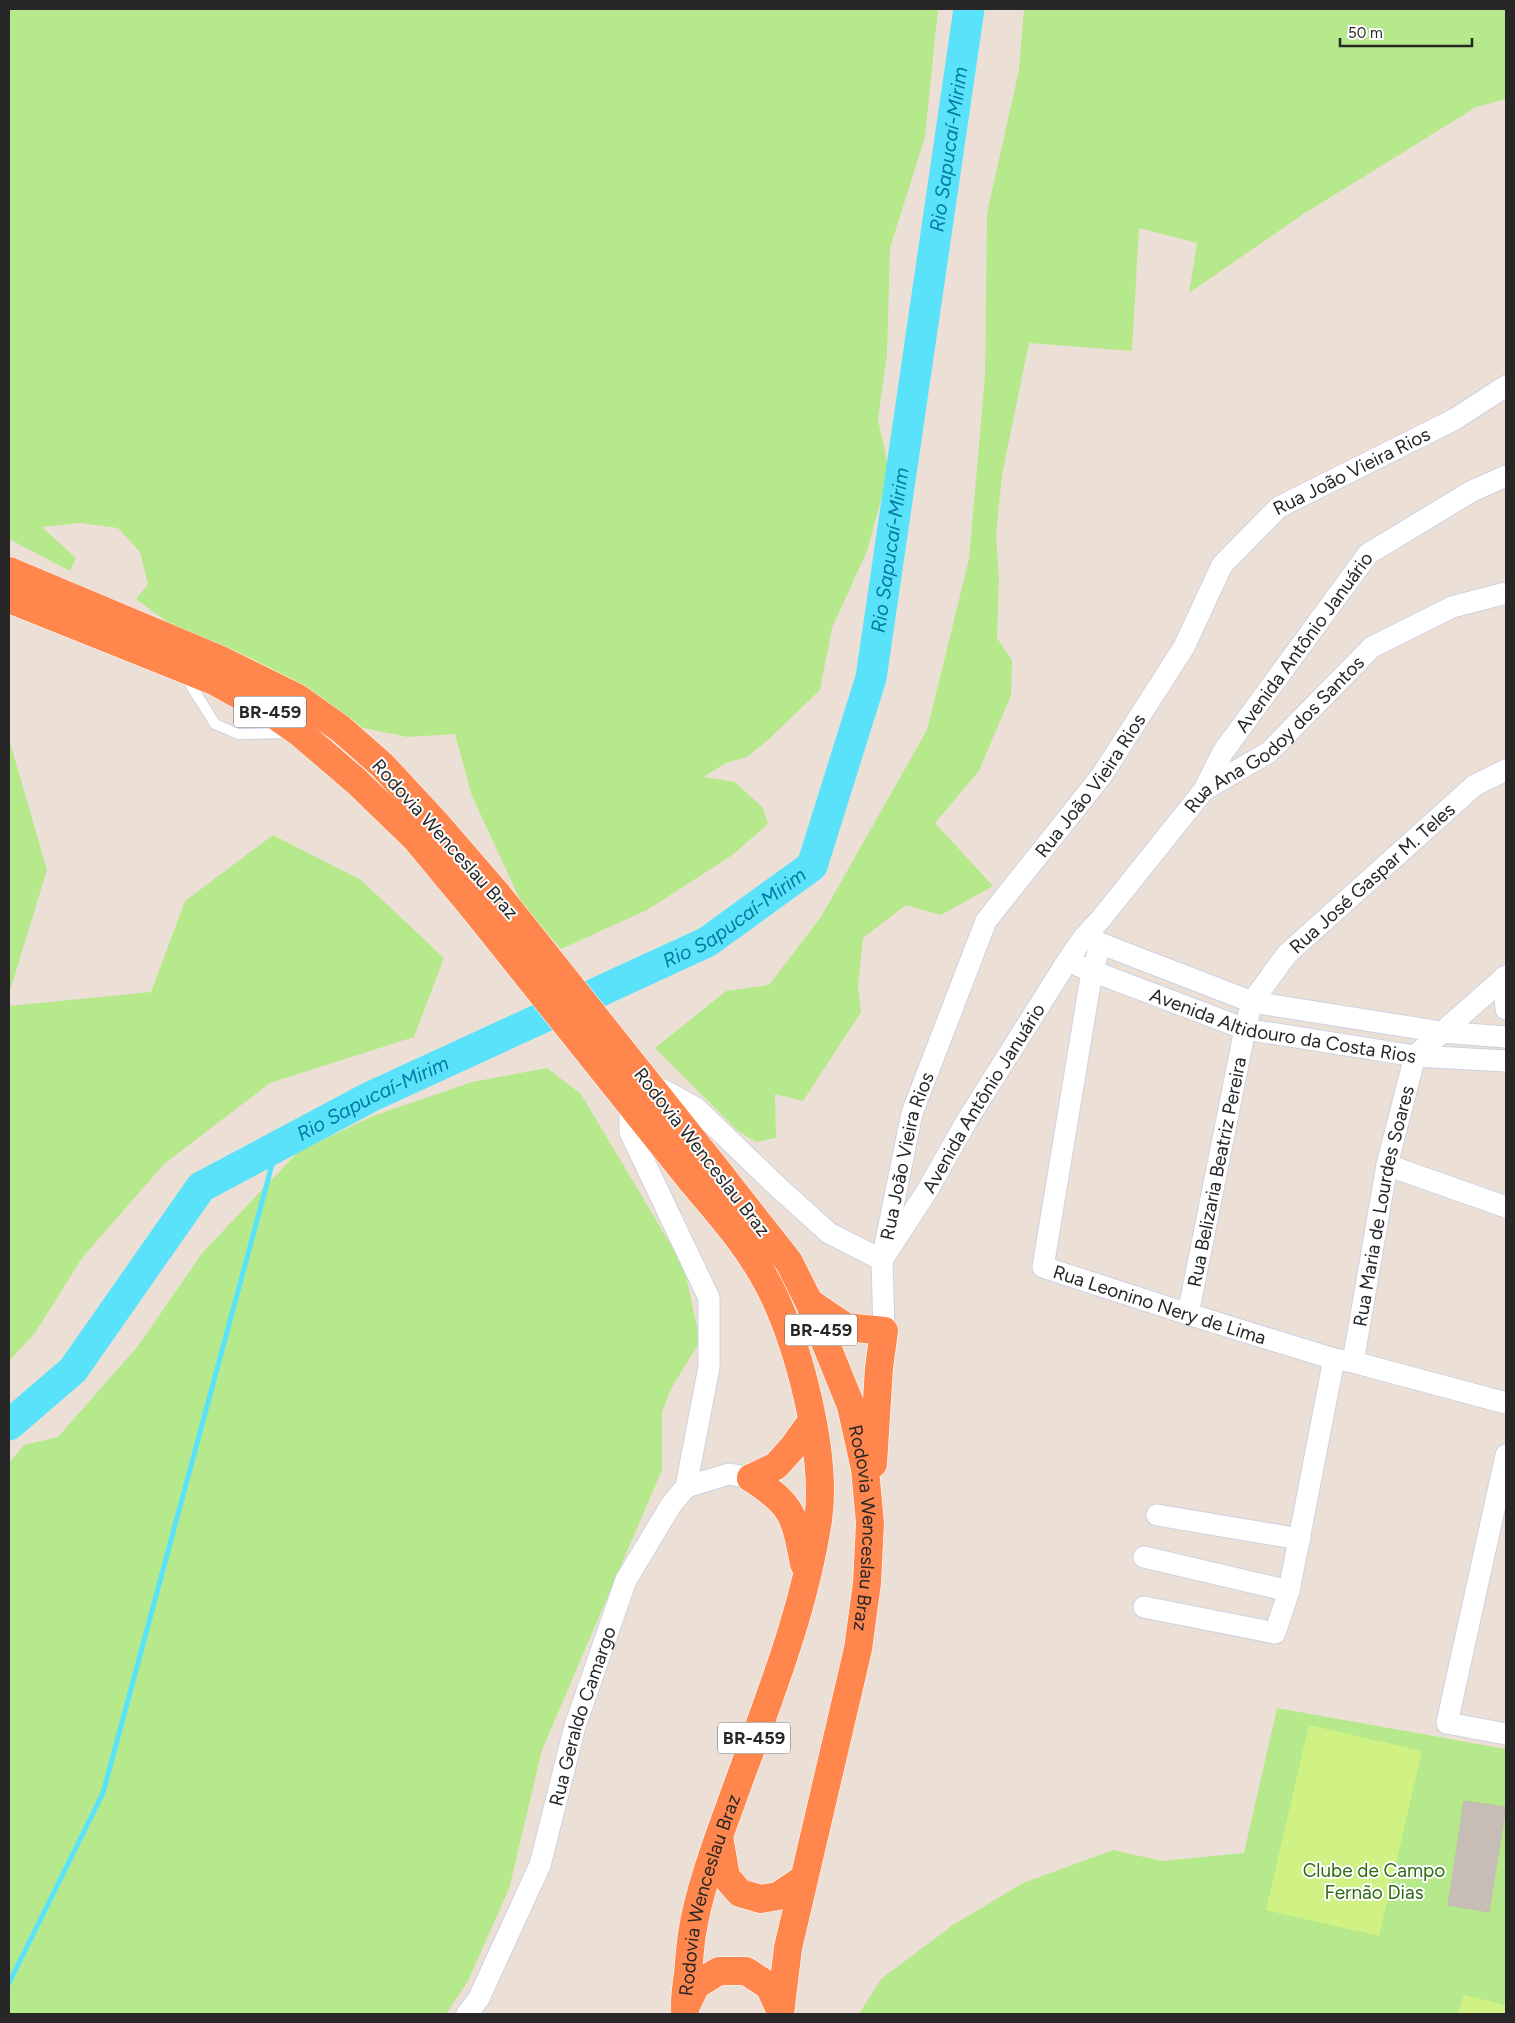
<svg xmlns="http://www.w3.org/2000/svg" width="1515" height="2023" font-family="Figtree,sans-serif">
  <style>
    .green { fill: #b6e98b }
    .pitch { fill: #d0f285 }
    .lines { fill: none; stroke-linecap: round; stroke-linejoin: round }
    .stream { stroke: #5be2fb; stroke-width: 5 }
    .river { stroke: #5be2fb; stroke-width: 31 }
    .building { fill: #c6bdb6; stroke: #c6bcb0 }
    .lane-casing { stroke: #cbd2e2; stroke-width: 12 }
    .street-casing { stroke: #cbd2e2; stroke-width: 23 }
    .highway-casing { stroke: #fff; stroke-width: 29 }
    .lane { stroke: #fff; stroke-width: 10 }
    .street { stroke: #fff; stroke-width: 21 }
    .highway { stroke: #ff864d; stroke-width: 28 }
    .highway-bridge-casing { stroke: #fff; stroke-width: 29; stroke-linecap: butt }
    .highway-bridge { stroke: #ff864d; stroke-width: 28 }
    .labels { text-anchor: middle; dominant-baseline: central; stroke-width: 4; stroke-linejoin: round; paint-order: stroke }
    .shield { fill: #fff; stroke: #686868; stroke-width: 1 }
    .shield-label { font-size: 18px; font-weight: bold; fill: #272727 }
    .street-label { font-size: 19px; fill: #272727; stroke: #fff }
    .park-label { font-size: 19px; fill: #2d6911; stroke: #fff }
    .water-label { font-size: 20px; font-style: italic; fill: #007ca1; stroke: #fff }
  </style>
  <rect width="100%" height="100%" fill="#ece0d6"/>
  <g class="green">
    <polygon points="9,9 938,9 925,137 890,248 887,355 878,419 889,471 867,551 832,628 820,690 768,740 747,757 726,763 703,777 735,782 763,808 768,824 731,856 647,910 561,949 522,904 472,796 455,734 408,737 348,725 188,637 136,599 148,584 140,552 118,528 80,523 42,527 76,558 70,571 9,539"/>
    <polygon points="1024,9 1506,9 1506,99 1476,107 1302,215 1189,293 1197,243 1139,228 1132,351 1029,343 1002,475 996,535 999,579 997,638 1012,660 1011,695 979,771 935,823 993,886 941,915 906,905 863,938 858,986 861,1012 803,1101 775,1094 776,1138 756,1142 738,1131 655,1048 726,991 769,985 821,917 927,730 969,559 985,376 987,213 1019,70"/>
    <polygon points="9,739 47,870 9,994"/>
    <polygon points="273,835 361,880 444,958 414,1037 270,1083 164,1164 82,1258 35,1333 9,1361 9,1006 151,992 185,901"/>
    <polygon points="547,1068 581,1094 684,1267 700,1341 671,1389 662,1412 662,1470 542,1750 509,1889 468,1981 446,2014 9,2014 9,1463 24,1445 58,1437 138,1346 203,1252 299,1151 373,1116 472,1082"/>
    <polygon points="1277,1708 1506,1749 1506,2014 859,2014 881,1979 953,1925 1023,1883 1113,1850 1162,1861 1244,1853"/>
  </g>
  <g class="pitch">
    <polygon points="1309,1725 1422,1751 1379,1936 1266,1910"/>
    <polygon points="1464,1995 1506,2005 1506,2014 1458,2014"/>
  </g>
  <g class="lines">
    <polyline class="stream" points="9,1983 103,1793 277,1146"/>
    <path class="river" id="s1" d="M 9,1425 L 73,1370 L 201,1187 L 370,1097 L 707,942 L 812,866 L 871,678 L 969,9"/>
  </g>
  <polygon class="building" points="1464,1801 1506,1807 1489,1912 1448,1905"/>
  <g class="lines">
    <defs>
      <polyline id="lane" points="185,676 215,724 238,734 290,733"/>
      <g id="street">
        <path id="s2" d="M 1204,790 L 1223,752 L 1368,554 L 1472,491 L 1506,476"/>
        <polyline points="1089,939 1252,1002 1441,1032 1506,1037"/>
        <path id="s3" d="M 1101,944 L 1092,971 L 1043,1267 L 1188,1314 L 1334,1359 L 1353,1362 L 1506,1403"/>
        <path id="s4" d="M 1079,966 L 1245,1029 L 1415,1056 L 1506,1061"/>
        <polyline points="1504,977 1506,1009"/>
        <polyline points="1387,1165 1506,1207"/>
        <path id="s5" d="M 1188,1314 L 1245,1029 L 1252,1002 L 1287,954 L 1475,785 L 1506,770"/>
        <path id="s6" d="M 884,1331 L 882,1260 L 912,1113 L 986,921 L 1102,775 L 1184,647 L 1222,565 L 1279,507 L 1455,419 L 1506,386"/>
        <path id="s7" d="M 1353,1362 L 1387,1165 L 1415,1056 L 1506,976"/>
        <polyline points="1506,1455 1447,1723 1506,1734"/>
        <path id="s8" d="M 686,1487 L 709,1367 L 709,1298 L 630,1132 L 630,1114 L 638,1100 L 647,1092 L 663,1090 L 696,1108 L 779,1188 L 829,1233 L 882,1260 L 927,1191 L 966,1122 L 1068,960 L 1084,937 L 1100,920 L 1204,790 L 1269,752 L 1372,647 L 1452,607 L 1506,593"/>
        <polyline points="1157,1515 1300,1539"/>
        <polyline points="1144,1557 1289,1591"/>
        <polyline points="1144,1607 1275,1633 1289,1591 1334,1359"/>
        <path id="s9" d="M 467,2014 L 479,1998 L 540,1865 L 575,1726 L 626,1580 L 671,1505 L 686,1487 L 729,1474 L 751,1478"/>
      </g>
      <g id="highway">
        <polyline points="9,571 223,661 296,697 341,729 382,765 434,821 498,895"/>
        <polyline points="9,599 214,681 272,713 300,733 356,781 416,839 475,910"/>
        <path id="s10" d="M 712,1164 L 789,1262 L 809,1302 L 851,1406 L 865,1469 L 870,1523 L 867,1583 L 858,1649 L 788,1948 L 780,2014"/>
        <polyline points="809,1302 846,1327 884,1331 879,1368 873,1464"/>
        <path d="M 751,1478 C 793,1505 795,1516 804,1564"/>
        <polyline points="751,1478 776,1466 794,1446 812,1421"/>
        <polyline points="720,1842 726,1877 740,1893 761,1899 778,1896 803,1879"/>
        <polyline points="685,2008 696,1985 719,1971 746,1971 769,1986 780,2010"/>
        <path id="s11" d="M 685,2014 C 684,2001 686,1987 688,1974 C 689,1961 690,1948 692,1934 C 698,1894 716,1844 730,1806 C 763,1713 803,1619 818,1520 C 828,1455 797,1332 763,1275 C 743,1240 716,1210 690,1179"/>
      </g>
    </defs>
    <use href="#lane" class="lane-casing"/>
    <use href="#street" class="street-casing"/>
    <use href="#highway" class="highway-casing"/>
    <use href="#lane" class="lane"/>
    <use href="#street" class="street"/>
    <use href="#highway" class="highway"/>
    <defs>
      <g id="highway-bridge">
        <polyline points="498,895 712,1164"/>
        <polyline points="475,910 690,1179"/>
      </g>
    </defs>
    <use href="#highway-bridge" class="highway-bridge-casing"/>
    <use href="#highway-bridge" class="highway-bridge"/>
  </g>
  <g class="labels">
    <g class="shield">
      <rect x="234" y="696.5" width="72" height="31" rx="4"/>
      <rect x="785" y="1314.5" width="72" height="31" rx="4"/>
      <rect x="718" y="1722.5" width="72" height="31" rx="4"/>
    </g>
    <g class="shield-label">
      <text x="270" y="712">BR-459</text>
      <text x="821" y="1330">BR-459</text>
      <text x="754" y="1738">BR-459</text>
    </g>
    <g class="street-label">
      <text stroke="none"><textPath href="#s6" startOffset="1018">Rua João Vieira Rios</textPath></text>
      <text stroke="none"><textPath href="#s2" startOffset="179">Avenida Antônio Januário</textPath></text>
      <text stroke="none"><textPath href="#s8" startOffset="1378">Rua Ana Godoy dos Santos</textPath></text>
      <text stroke="none"><textPath href="#s6" startOffset="598">Rua João Vieira Rios</textPath></text>
      <text transform="translate(445 839) rotate(48)">Rodovia Wenceslau Braz</text>
      <text stroke="none"><textPath href="#s5" startOffset="492">Rua José Gaspar M. Teles</textPath></text>
      <text stroke="none"><textPath href="#s4" startOffset="214">Avenida Altidouro da Costa Rios</textPath></text>
      <text stroke="none"><textPath href="#s8" startOffset="908">Avenida Antônio Januário</textPath></text>
      <text transform="translate(702 1152) rotate(52)">Rodovia Wenceslau Braz</text>
      <text stroke="none"><textPath href="#s6" startOffset="178">Rua João Vieira Rios</textPath></text>
      <text stroke="none"><textPath href="#s5" startOffset="145">Rua Belizaria Beatriz Pereira</textPath></text>
      <text stroke="none"><textPath href="#s7" startOffset="159">Rua Maria de Lourdes Soares</textPath></text>
      <text stroke="none"><textPath href="#s3" startOffset="451">Rua Leonino Nery de Lima</textPath></text>
      <text stroke="none"><textPath href="#s10" startOffset="405">Rodovia Wenceslau Braz</textPath></text>
      <text stroke="none"><textPath href="#s9" startOffset="321">Rua Geraldo Camargo</textPath></text>
      <text stroke="none"><textPath href="#s11" startOffset="122">Rodovia Wenceslau Braz</textPath></text>
    </g>
    <g class="park-label">
      <text x="1374" y="1870">Clube de Campo<tspan x="1374" dy="22">Fernão Dias</tspan></text>
    </g>
    <g class="water-label">
      <text stroke="none"><textPath href="#s1" startOffset="1731">Rio Sapucaí-Mirim</textPath></text>
      <text stroke="none"><textPath href="#s1" startOffset="1326">Rio Sapucaí-Mirim</textPath></text>
      <text stroke="none"><textPath href="#s1" startOffset="906">Rio Sapucaí-Mirim</textPath></text>
      <text stroke="none"><textPath href="#s1" startOffset="501">Rio Sapucaí-Mirim</textPath></text>
    </g>
  </g>
  <rect width="1515" height="2023" fill="none" stroke="#272727" stroke-width="20"/>
  <path d="M1340 38v8h132v-8" fill="none" stroke="#272727" stroke-width="2.5"/>
  <text x="1348" y="38" font-size="15" fill="#272727" stroke="#ffffff" stroke-width="4" paint-order="stroke">50 m</text>
</svg>
